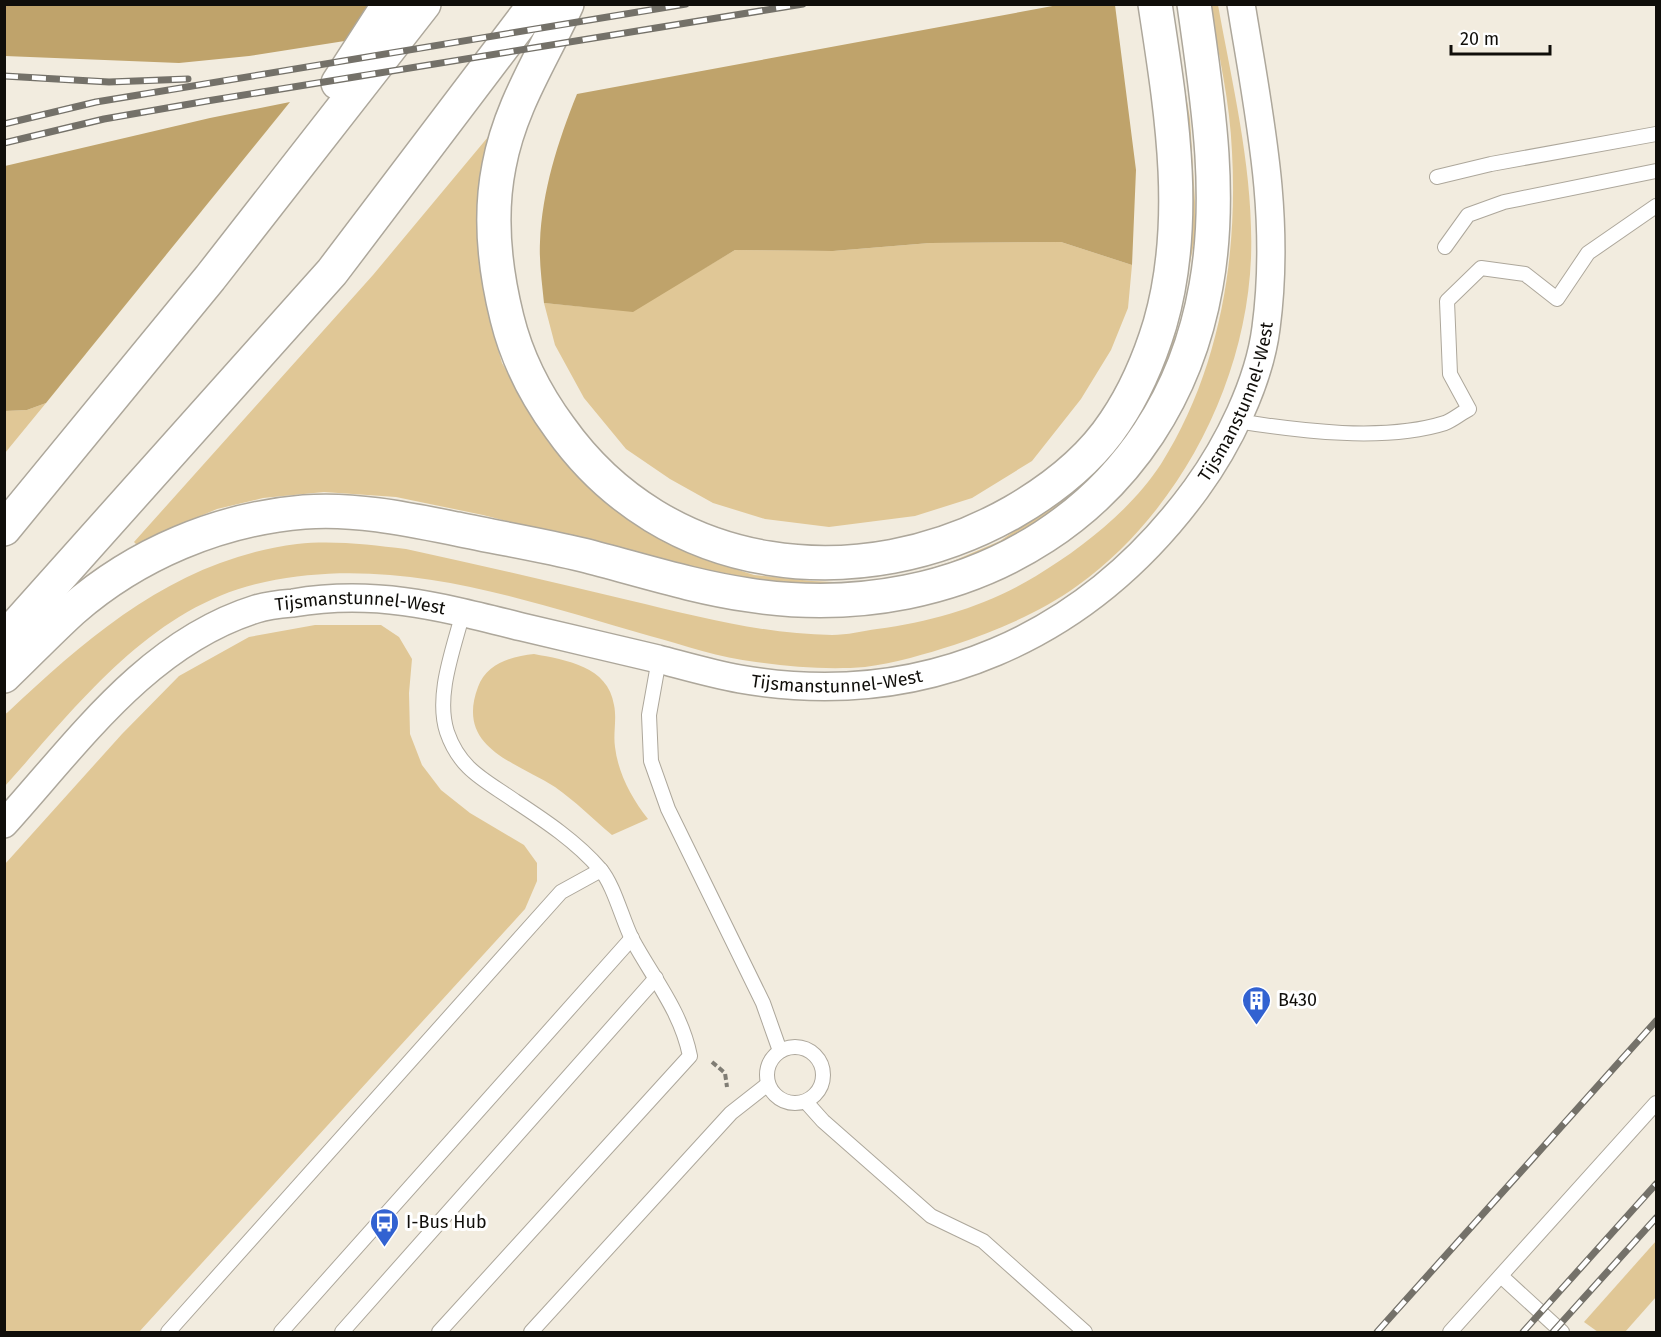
<svg xmlns="http://www.w3.org/2000/svg" width="1661" height="1337" font-family="'Fira Sans',sans-serif">
  <style>
    .green { fill: #e0c796 }
    .forest { fill: #bfa36b }
    .lines { fill: none; stroke-linecap: round; stroke-linejoin: round }
    .lane-casing { stroke: #ada79b; stroke-width: 16 }
    .street-casing { stroke: #ada79b; stroke-width: 30 }
    .highway-casing { stroke: #ada79b; stroke-width: 36 }
    .path { stroke: #807d74; stroke-width: 4; stroke-dasharray: 6 3; stroke-linecap: butt }
    .lane { stroke: #fff; stroke-width: 14 }
    .street { stroke: #fff; stroke-width: 27 }
    .highway { stroke: #fff; stroke-width: 33 }
    .rail-casing { stroke: #747169; stroke-width: 7 }
    .rail { stroke: #fff; stroke-width: 4.5; stroke-dasharray: 14; stroke-linecap: butt }
    .labels { text-anchor: middle; dominant-baseline: central; stroke-width: 6; stroke-linejoin: round; paint-order: stroke }
    .street-label { font-size: 18px; fill: #100e0a; stroke: #fff }
    .poi-label { font-size: 18px; fill: #100e0a; stroke: #fff; text-anchor: start }
  </style>
  <rect width="100%" height="100%" fill="#f2ecdf"/>
  <g class="green">
    <polygon points="1171,5 1190,119 1195,202 1195,238 1172,352 1145,409 1106,464 1080,491 1047,516 965,564 849,590 751,582 675,565 483,515 396,497 324,492 263,498 217,509 172,528 139,547 134,542 373,275 488,137 493,148 481,260 488,314 502,363 549,443 590,485 633,521 662,539 710,561 754,575 812,581 854,583 900,578 951,562 1000,541 1040,513 1153,366"/>
    <path d="M 1209,5 L 1218,5 C 1233,88 1254,173 1251,258 C 1246,383 1179,513 1077,586 C 1041,612 996,631 954,645 C 926,654 895,663 865,667 C 830,670 791,667 756,662 C 720,658 684,645 650,636 C 524,600 397,554 265,582 C 151,606 79,704 5,786 L 4,715 L 8,712 C 92,633 178,559 297,544 C 334,540 370,545 406,549 C 480,565 554,582 628,600 C 696,616 762,634 832,635 C 847,635 863,631 877,629 C 935,621 986,606 1036,576 C 1082,548 1131,510 1161,464 C 1219,372 1238,259 1232,152 C 1230,103 1219,53 1209,5 Z"/>
    <polygon points="1061,242 1132,265 1128,308 1111,350 1081,399 1032,461 972,498 915,516 829,527 765,519 713,503 670,479 626,449 584,398 555,345 544,303 586,307 691,276 735,250 833,251 930,243"/>
    <polygon points="46,403 5,453 5,411 27,410"/>
    <polygon points="315,625 381,625 399,637 412,659 409,693 410,734 422,765 441,790 470,813 524,845 537,863 537,881 525,909 139,1332 5,1332 5,864 122,734 179,676 249,637"/>
    <path d="M 534,654 C 566,660 608,666 614,705 C 617,719 613,733 615,747 C 618,773 632,799 648,819 L 612,835 C 593,819 575,801 555,787 C 516,762 455,748 478,687 C 486,664 512,656 534,654 Z"/>
    <polygon points="1656,1241 1656,1297 1625,1332 1598,1332 1584,1322"/>
  </g>
  <g class="forest">
    <polygon points="5,5 369,5 351,40 249,56 179,63 5,56"/>
    <path d="M 1058,5 L 1115,5 L 1136,170 L 1132,265 L 1061,242 L 930,243 L 833,251 L 735,250 L 633,312 L 544,303 C 542,283 539,262 540,242 C 542,191 558,141 577,94 Z"/>
    <polygon points="290,102 46,403 27,410 5,411 5,166 210,118"/>
  </g>
  <g class="lines">
    <defs>
      <g id="lane">
        <polyline points="1437,177 1491,164 1656,134"/>
        <polyline points="1445,247 1468,215 1504,202 1656,171"/>
        <path d="M 1237,421 C 1299,431 1385,442 1445,423 C 1453,420 1461,413 1469,409 L 1450,374 L 1447,301 L 1481,268 L 1525,274 L 1557,299 L 1588,253 L 1656,206"/>
        <polyline points="659,659 649,715 651,761 668,809 763,1003 780,1051"/>
        <circle cx="795" cy="1075" r="28"/>
        <polyline points="806,1102 823,1121 931,1216 983,1241 1085,1332"/>
        <polyline points="1501,1276 1562,1332"/>
        <polyline points="168,1332 561,892 601,870"/>
        <polyline points="281,1332 632,938"/>
        <polyline points="342,1332 656,978"/>
        <path d="M 439,1332 L 690,1056 C 681,1011 653,978 632,939 C 622,919 614,885 600,869 C 577,842 544,820 515,801 C 485,780 460,770 447,732 C 435,695 454,648 463,612"/>
        <polyline points="531,1332 731,1113 768,1084"/>
        <polyline points="1450,1332 1656,1103"/>
      </g>
      <g id="street">
        <path id="s1" d="M 4,824 C 78,742 147,643 256,609 C 268,605 281,604 293,603 C 376,589 442,607 522,627 C 567,638 613,648 658,659 C 685,666 712,674 740,679 C 923,711 1087,638 1196,489 C 1228,445 1259,383 1266,328 C 1281,216 1259,115 1241,4"/>
      </g>
      <g id="highway">
        <path d="M 567,4 C 542,59 510,106 499,166 C 489,216 495,270 507,318 C 517,359 535,394 560,428 C 665,576 860,599 1013,512 C 1051,490 1090,460 1115,422 C 1134,394 1150,357 1160,324 C 1190,220 1171,109 1155,4"/>
        <polyline points="338,83 389,4"/>
        <polyline points="4,529 210,278 424,4"/>
        <polyline points="4,639 332,272 535,4"/>
        <path d="M 4,676 C 27,654 49,631 72,610 C 136,554 219,519 304,512 C 355,508 407,519 457,529 C 499,538 541,545 583,555 C 638,569 693,587 749,595 C 966,628 1167,509 1206,286 C 1223,193 1207,96 1194,4"/>
      </g>
    </defs>
    <use href="#lane" class="lane-casing"/>
    <use href="#street" class="street-casing"/>
    <use href="#highway" class="highway-casing"/>
    <polyline class="path" points="712,1062 725,1073 727,1087"/>
    <use href="#lane" class="lane"/>
    <use href="#street" class="street"/>
    <use href="#highway" class="highway"/>
    <defs>
      <g id="rail">
        <polyline points="4,76 109,82 188,79"/>
        <polyline points="4,124 96,102 686,4"/>
        <polyline points="4,143 104,119 207,101 803,4"/>
        <polyline points="1377,1332 1656,1021"/>
        <polyline points="1523,1332 1656,1184"/>
        <polyline points="1553,1332 1656,1218"/>
      </g>
    </defs>
    <use href="#rail" class="rail-casing"/>
    <use href="#rail" class="rail"/>
  </g>
  <defs>
    <symbol id="building-pin" viewBox="-11 -11 22 30"><path d="M0 17L-7.5 6A9.5 9.5 0 1 1 7.5 6Z" fill="#3262d1" stroke="#fff"/><path d="M-4-6H4V6H1V3H-1V6H-4ZM-2.5-4.3h1.7v1.8h-1.7ZM.8-4.3h1.7v1.8H.8ZM-2.5-1h1.7V.8h-1.7ZM.8-1h1.7V.8H.8Z" fill="#fff"/></symbol>
    <symbol id="bus-pin" viewBox="-11 -11 22 30"><path d="M0 17L-7.5 6A9.5 9.5 0 1 1 7.5 6Z" fill="#3262d1" stroke="#fff"/><path d="M-5-6H5V4H4V6H2V4H-2V6H-4V4H-5ZM-3.5-4V0h7V-4ZM-3.5 1.2v1.5H-2V1.2ZM2 1.2v1.5H3.5V1.2Z" fill="#fff"/></symbol>
  </defs>
  <g fill-rule="evenodd">
    <use href="#building-pin" x="1240" y="984" width="33" height="45"/>
    <use href="#bus-pin" x="368" y="1206" width="33" height="45"/>
  </g>
  <g class="labels">
    <g class="street-label">
      <text stroke="none"><textPath href="#s1" startOffset="1449">Tijsmanstunnel-West</textPath></text>
      <text stroke="none"><textPath href="#s1" startOffset="441">Tijsmanstunnel-West</textPath></text>
      <text stroke="none"><textPath href="#s1" startOffset="927">Tijsmanstunnel-West</textPath></text>
    </g>
    <g class="poi-label">
      <text x="1278" y="1000">B430</text>
      <text x="406" y="1222">I-Bus Hub</text>
    </g>
  </g>
  <rect width="1661" height="1337" fill="none" stroke="#100e0a" stroke-width="12"/>
  <path d="M1451 45v9h99v-9" fill="none" stroke="#100e0a" stroke-width="3"/>
  <text x="1460" y="45" font-size="18" fill="#100e0a" stroke="#ffffff" stroke-width="4.5" paint-order="stroke">20 m</text>
</svg>
